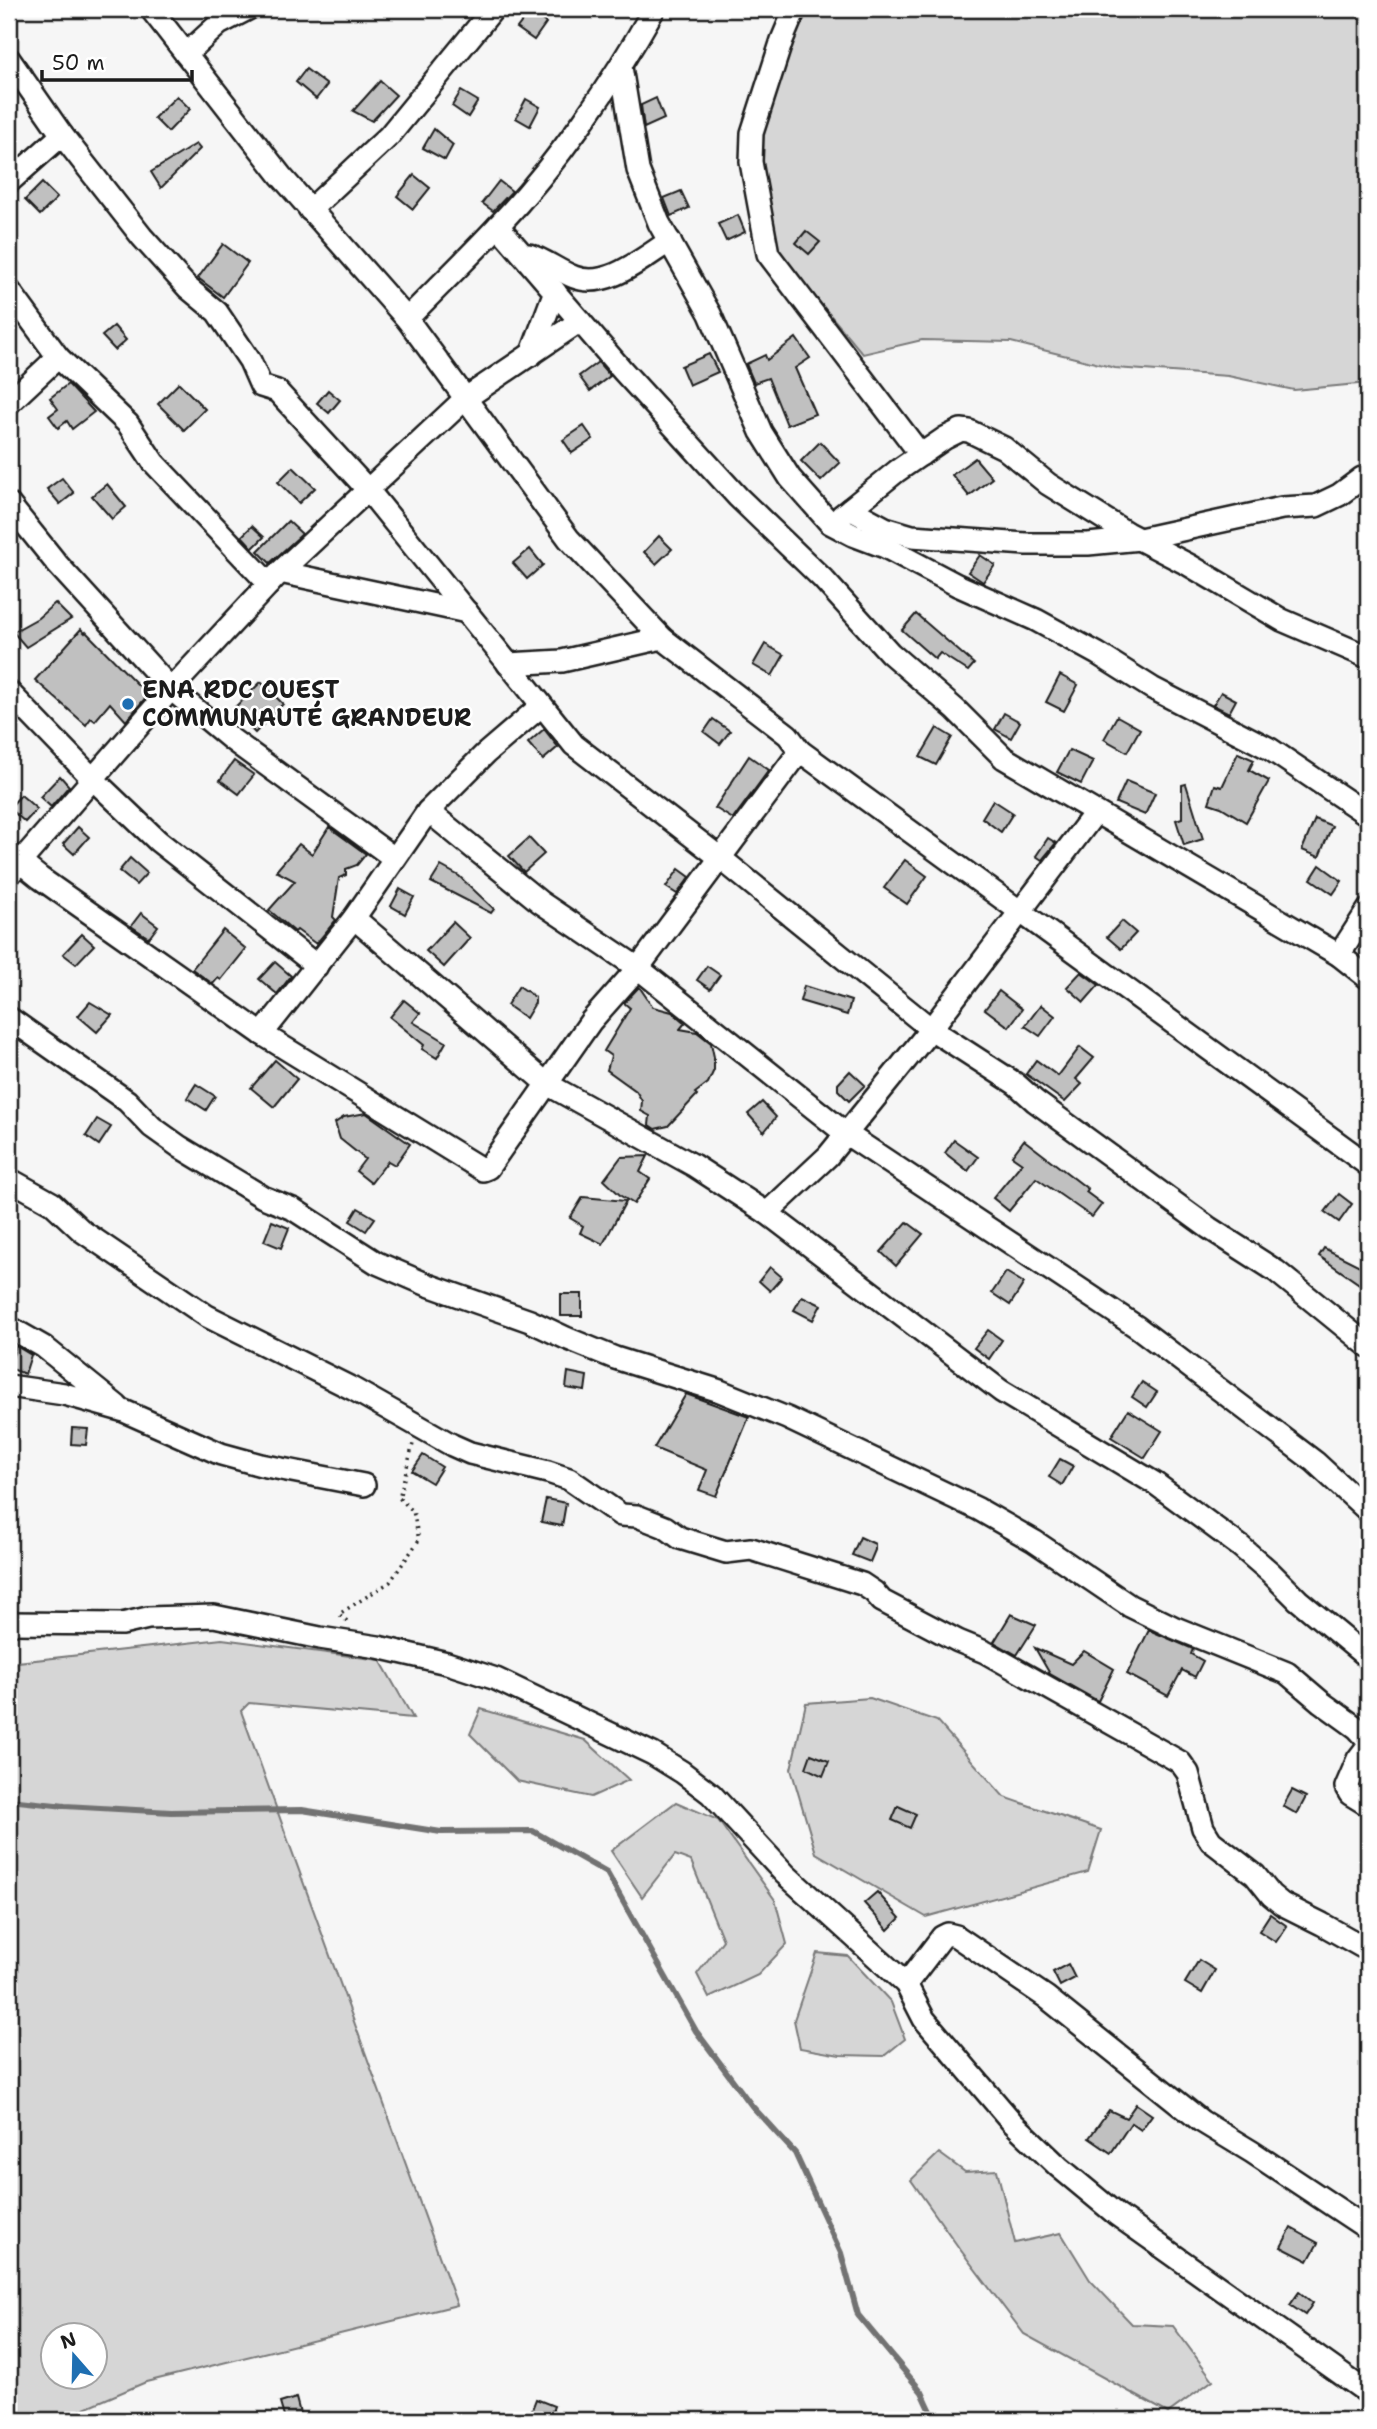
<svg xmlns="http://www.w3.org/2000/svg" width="1377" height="2429" font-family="'Shantell Sans',sans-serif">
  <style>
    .green { fill: #d6d6d6; stroke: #797979; stroke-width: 2; fill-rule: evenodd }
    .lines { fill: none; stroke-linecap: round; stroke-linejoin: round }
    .stream { stroke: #727272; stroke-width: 6 }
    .building { fill: #c0c0c0; stroke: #1c1c1c; stroke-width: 2 }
    .street-casing { stroke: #1c1c1c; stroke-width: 26 }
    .path { stroke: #1c1c1c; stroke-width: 3.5; stroke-dasharray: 2 5; stroke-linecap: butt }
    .street { stroke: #fff; stroke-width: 21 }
    .poi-dot { fill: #1f6fb2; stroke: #fff; stroke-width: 2.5 }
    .labels { text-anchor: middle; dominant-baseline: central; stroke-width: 5; stroke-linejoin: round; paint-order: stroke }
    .poi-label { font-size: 24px; font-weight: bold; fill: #1c1c1c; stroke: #fff; text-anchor: start }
  </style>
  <rect width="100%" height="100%" fill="#f6f6f6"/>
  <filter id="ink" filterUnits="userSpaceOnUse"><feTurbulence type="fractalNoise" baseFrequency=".0143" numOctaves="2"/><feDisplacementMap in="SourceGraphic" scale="14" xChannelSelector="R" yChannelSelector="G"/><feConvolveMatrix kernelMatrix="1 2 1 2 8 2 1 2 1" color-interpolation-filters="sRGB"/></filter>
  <g filter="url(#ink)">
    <g class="green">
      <polygon points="806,9 1368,9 1368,383 1294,390 1228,376 1115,368 1011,342 922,340 863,354 768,241 755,110 779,52"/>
      <path d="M 222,1639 L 380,1660 L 413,1718 L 249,1703 L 241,1711 L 457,2305 L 146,2382 L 57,2420 L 9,2420 L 9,1663 ZM 94,2334 L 94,2376 L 52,2376 L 52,2334 Z"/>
      <polygon points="870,1698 937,1721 1004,1797 1101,1830 1088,1872 926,1917 816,1853 791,1769 806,1703"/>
      <polygon points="481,1709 585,1740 629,1780 591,1797 517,1781 470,1734"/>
      <polygon points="676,1802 718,1820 775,1900 787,1944 758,1975 709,1998 697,1974 723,1940 691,1861 675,1855 642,1897 611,1851"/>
      <polygon points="817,1953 848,1956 891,2002 905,2039 884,2056 840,2055 800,2048 794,2020"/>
      <polygon points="939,2153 965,2172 997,2170 1015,2243 1061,2233 1090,2280 1132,2324 1173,2326 1213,2380 1168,2413 1024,2334 959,2248 911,2180"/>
    </g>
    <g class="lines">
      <polyline class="stream" points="9,1800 65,1806 171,1812 302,1810 441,1832 533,1831 607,1873 696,2031 752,2106 795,2153 841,2253 858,2315 922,2392 935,2420"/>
    </g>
    <g class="building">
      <polygon points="530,11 546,23 534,40 517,28"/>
      <polygon points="306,69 327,85 316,99 296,82"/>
      <polygon points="380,81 396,95 372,121 353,111"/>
      <polygon points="461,91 478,101 468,117 452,106"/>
      <polygon points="177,96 190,109 168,132 154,118"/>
      <polygon points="656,98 664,119 644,128 641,105"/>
      <polygon points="526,99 540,107 530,126 516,118"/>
      <polygon points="434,129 453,145 445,160 423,148"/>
      <polygon points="196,144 200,149 161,188 151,172"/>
      <polygon points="414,175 430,188 413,209 397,196"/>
      <polygon points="499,181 512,191 493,211 482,203"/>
      <polygon points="42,183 57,198 40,215 25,200"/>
      <polygon points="681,191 689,208 671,216 664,198"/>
      <polygon points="738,215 745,232 726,241 718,224"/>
      <polygon points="806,231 820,242 809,254 796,243"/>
      <polygon points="223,244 248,263 223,297 198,278"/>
      <polygon points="114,326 126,340 115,350 102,336"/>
      <polygon points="796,338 810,358 795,368 815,414 787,425 768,378 754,383 746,364 765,355 767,360"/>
      <polygon points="709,354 718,372 689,385 681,366"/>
      <polygon points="598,362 610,376 590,391 579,376"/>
      <polygon points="179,383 205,409 184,430 158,404"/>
      <polygon points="68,384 94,412 72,429 67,421 58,428 49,416 58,409 50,398"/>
      <polygon points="328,390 340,400 329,413 317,403"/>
      <polygon points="584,426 593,439 572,453 563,440"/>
      <polygon points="820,442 840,463 821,481 801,461"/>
      <polygon points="975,458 992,478 969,496 952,475"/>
      <polygon points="293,467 315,488 299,503 278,482"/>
      <polygon points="62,478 74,493 60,504 47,489"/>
      <polygon points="107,484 126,507 112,519 92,496"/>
      <polygon points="288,521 302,534 270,563 258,551"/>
      <polygon points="252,526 264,537 253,548 242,536"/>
      <polygon points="659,536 672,549 656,564 644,552"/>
      <polygon points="530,549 543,565 527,579 513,563"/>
      <polygon points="980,555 995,565 983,582 968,572"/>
      <polygon points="55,603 71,619 26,647 13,632 38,618"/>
      <polygon points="916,614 974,664 968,671 940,653 935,659 902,630"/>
      <polygon points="81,629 85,633 86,632 148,695 126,721 110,703 95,721 91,718 86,725 35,680"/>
      <polygon points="765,644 784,655 772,676 753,665"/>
      <polygon points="1060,675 1078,685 1064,711 1046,702"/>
      <polygon points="261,682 283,704 255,733 232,710"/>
      <polygon points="1221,692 1236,700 1229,713 1213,705"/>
      <polygon points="1004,713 1020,722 1011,738 995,729"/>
      <polygon points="1117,716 1140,729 1127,752 1104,739"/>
      <polygon points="713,719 730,731 720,744 704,732"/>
      <polygon points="937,728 952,737 936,765 920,757"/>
      <polygon points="544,729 558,747 543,760 528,743"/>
      <polygon points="1069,750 1093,761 1081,784 1057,772"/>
      <polygon points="1238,753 1254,760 1249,770 1269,781 1246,822 1221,807 1209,803 1215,785 1222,787"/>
      <polygon points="749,756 769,770 733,819 715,808"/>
      <polygon points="234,761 254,775 239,794 220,780"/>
      <polygon points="60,776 69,786 51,807 40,797"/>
      <polygon points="1126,781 1155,793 1145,815 1116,803"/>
      <polygon points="1186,784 1203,839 1184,845 1176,820 1182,818 1182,785"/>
      <polygon points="21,795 37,809 25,822 9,808"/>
      <polygon points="993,800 1013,813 1001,832 982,818"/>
      <polygon points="1315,819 1332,826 1319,857 1302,850"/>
      <polygon points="78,827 89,837 74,854 63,844"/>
      <polygon points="329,827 366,854 357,865 346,869 346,875 339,878 333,917 336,920 316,944 297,930 295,932 269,910 295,881 276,871 299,844 312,854"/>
      <polygon points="529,838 544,854 524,872 509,856"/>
      <polygon points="1048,838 1056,843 1042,860 1036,856"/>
      <polygon points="130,858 147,873 136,885 119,871"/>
      <polygon points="905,860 927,876 907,904 884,888"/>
      <polygon points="1320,865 1342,881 1333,894 1311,879"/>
      <polygon points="441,866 459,876 494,909 491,913 431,882"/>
      <polygon points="679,869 690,877 677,894 666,887"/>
      <polygon points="400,889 414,897 405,914 391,906"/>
      <polygon points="141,913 158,926 149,938 131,926"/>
      <polygon points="1122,921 1136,933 1121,949 1107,937"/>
      <polygon points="453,922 470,938 444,967 426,951"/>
      <polygon points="223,930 246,949 221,980 218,978 213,984 192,969"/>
      <polygon points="82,934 94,945 76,964 63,954"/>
      <polygon points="275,962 291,976 277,994 259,979"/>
      <polygon points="707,966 720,975 710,989 697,980"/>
      <polygon points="1081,972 1099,985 1084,1002 1067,987"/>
      <polygon points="519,986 535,997 535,1003 526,1018 507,1005"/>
      <polygon points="804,986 851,1001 847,1015 800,1001"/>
      <polygon points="638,988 640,988 653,1007 672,1012 685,1023 680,1029 697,1032 711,1043 714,1057 714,1070 708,1083 695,1093 697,1095 668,1126 655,1129 649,1125 650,1116 641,1111 642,1101 636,1091 607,1070 611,1056 604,1051 630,1008 624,1003"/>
      <polygon points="999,991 1022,1009 1009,1027 985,1009"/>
      <polygon points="404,1000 420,1013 413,1022 446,1042 437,1058 422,1049 424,1045 390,1017"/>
      <polygon points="90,1002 112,1015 97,1032 78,1016"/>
      <polygon points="1041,1005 1055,1016 1040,1036 1025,1026"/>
      <polygon points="1080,1047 1094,1058 1076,1079 1082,1084 1065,1102 1026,1074 1036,1060 1058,1076"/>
      <polygon points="275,1060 297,1079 274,1107 251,1088"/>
      <polygon points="850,1071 865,1085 849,1101 838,1090 838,1084"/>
      <polygon points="196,1084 215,1096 206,1110 187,1098"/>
      <polygon points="762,1102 776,1117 764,1132 748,1114"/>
      <polygon points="366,1113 410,1144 395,1165 388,1161 371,1183 356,1171 365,1159 340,1139 335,1123 344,1117"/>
      <polygon points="97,1119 111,1127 99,1145 86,1136"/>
      <polygon points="954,1140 978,1157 968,1171 945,1153"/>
      <polygon points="1024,1140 1088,1189 1086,1192 1102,1204 1092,1217 1036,1178 1009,1211 993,1198 1022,1163 1012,1156"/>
      <polygon points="648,1156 640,1172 650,1179 634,1204 621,1196 604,1180 621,1157"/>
      <polygon points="1339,1194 1352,1204 1339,1222 1325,1212"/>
      <polygon points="583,1197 626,1201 603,1244 580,1233 583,1226 570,1218"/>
      <polygon points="358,1208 375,1218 366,1231 350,1221"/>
      <polygon points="272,1221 289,1228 281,1248 264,1241"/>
      <polygon points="907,1222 923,1234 896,1266 881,1252"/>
      <polygon points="1324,1248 1368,1270 1368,1290 1319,1256"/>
      <polygon points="770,1267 782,1277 770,1291 759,1281"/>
      <polygon points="1006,1272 1024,1283 1010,1305 992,1293"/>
      <rect x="561" y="1294" width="21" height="22"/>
      <polygon points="802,1296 821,1305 813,1320 794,1310"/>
      <polygon points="988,1330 1002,1340 989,1359 974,1348"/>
      <polygon points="16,1346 31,1355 25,1374 9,1368"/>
      <polygon points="568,1372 587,1376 585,1391 566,1388"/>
      <polygon points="1142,1382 1157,1392 1147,1407 1132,1397"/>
      <polygon points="686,1394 749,1417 716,1496 699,1490 707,1470 654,1448"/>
      <polygon points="1128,1410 1162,1431 1145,1458 1111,1437"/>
      <polygon points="72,1428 88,1429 86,1445 71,1444"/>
      <polygon points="423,1455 442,1467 432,1483 412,1471"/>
      <polygon points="1060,1459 1073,1466 1062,1485 1049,1477"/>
      <polygon points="546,1499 566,1503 562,1526 541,1522"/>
      <polygon points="860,1537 875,1544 875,1550 870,1562 852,1555"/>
      <polygon points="1011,1614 1036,1625 1017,1655 994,1642"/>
      <polygon points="1149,1630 1193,1649 1191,1654 1203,1661 1195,1677 1182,1670 1168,1696 1127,1674"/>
      <polygon points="1035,1648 1071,1664 1084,1651 1114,1669 1098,1701 1050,1674"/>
      <polygon points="811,1754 829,1761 823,1776 806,1768"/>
      <polygon points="1292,1790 1306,1797 1297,1814 1283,1806"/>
      <polygon points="898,1806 916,1814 910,1828 892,1820"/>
      <polygon points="877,1892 900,1918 888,1930 864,1903"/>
      <polygon points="1270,1914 1287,1926 1276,1942 1259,1931"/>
      <polygon points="1199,1960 1215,1970 1202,1993 1185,1983"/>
      <polygon points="1068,1964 1075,1978 1060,1986 1053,1972"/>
      <polygon points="1136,2104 1152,2115 1141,2130 1131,2123 1111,2153 1089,2138 1109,2110 1126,2118"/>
      <polygon points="1291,2228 1318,2243 1308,2261 1281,2247"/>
      <polygon points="1299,2292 1313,2303 1305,2315 1290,2305"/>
      <polygon points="296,2398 301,2417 285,2420 280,2403"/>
      <polygon points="536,2399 554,2406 549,2420 528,2420"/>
    </g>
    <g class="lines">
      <defs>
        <g id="street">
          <polyline points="151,9 281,176 407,319 569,539 662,638 788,735 800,751 1368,1165"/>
          <polyline points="795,9 782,40 752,133 751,162 768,254 921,455"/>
          <polyline points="186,54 219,24 248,9"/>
          <polyline points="9,59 62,135 142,237 188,288 217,312 250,361 261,386 277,391 368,490 574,745 719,857 931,1029 1016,1084 1035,1101 1209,1228 1276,1271 1368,1346"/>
          <polyline points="621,67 638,170 659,223 710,314 761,432 790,478 830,523 853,535 885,547 957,585 1036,620 1098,654 1152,688 1270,749 1368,815"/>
          <polyline points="9,182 62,135"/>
          <polyline points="310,210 389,136 493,9"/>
          <polyline points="498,226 623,371 738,497 823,579 890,653 956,710 1004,758 1339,955 1368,978"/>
          <path d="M 529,255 C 545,260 558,271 574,277 C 607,290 644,257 670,241"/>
          <polyline points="9,290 58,357 128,424 154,463 269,584"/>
          <path d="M 407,319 C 437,288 468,258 497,227 C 557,164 612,84 654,9"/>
          <polyline points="531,355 555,291"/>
          <polyline points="9,403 58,357"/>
          <polyline points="9,504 58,565 171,689 231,739 394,858"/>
          <polyline points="850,509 897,471 945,438 961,430 969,431 1004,448 1048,484 1127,533 1189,565 1282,620 1368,657"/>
          <polyline points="841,516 850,509 885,528 912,536 1026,544 1088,544 1140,539 1282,508 1316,506 1339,495 1362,478 1368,476"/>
          <polyline points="280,572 467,612"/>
          <polyline points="508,664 562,661 662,638"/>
          <polyline points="9,692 93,779 158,841 317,966"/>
          <polyline points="428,811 540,902 638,968 845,1133 1137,1327 1315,1462 1368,1511"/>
          <polyline points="9,853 40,878 262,1034 483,1170 488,1168 591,1021 638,968 800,751"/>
          <polyline points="9,875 171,689 280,572 466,398 580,321"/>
          <polyline points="354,918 547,1084 693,1165 767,1213 1001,1391 1156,1484 1240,1546 1270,1572 1298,1600 1368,1658"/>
          <polyline points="1339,955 1368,910"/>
          <polyline points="9,1018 127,1101 152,1127 180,1147 263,1197 293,1209 377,1263 428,1285 530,1321 566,1338 615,1358 720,1391 787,1418 978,1509 1034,1541 1130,1606 1173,1627 1287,1673 1321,1702 1357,1728 1368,1740"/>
          <polyline points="262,1034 354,918 428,811 485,754 541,706"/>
          <polyline points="9,1179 52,1203 82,1231 207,1316 353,1389 452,1445 470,1453 548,1472 569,1479 621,1515 637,1516 665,1527 680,1538 726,1552 751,1549 862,1584 874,1592 882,1601 958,1641 985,1652 1180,1762 1188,1773 1203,1828 1211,1841 1255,1875 1271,1895 1282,1904 1322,1924 1368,1950"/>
          <polyline points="767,1213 828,1156 931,1029 1095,813"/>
          <polyline points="9,1327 44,1347 117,1406"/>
          <polyline points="9,1386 64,1394 124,1411 221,1454 261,1465 364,1485"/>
          <polyline points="9,1623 122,1624 148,1618 214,1616 320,1638 378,1647 447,1663 496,1679 653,1754 682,1772 711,1794 785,1874 906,1984 924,2019 1012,2122 1059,2167 1117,2215 1368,2393"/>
          <polyline points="1368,1746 1358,1759 1346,1787 1350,1794 1368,1805"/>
          <polyline points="906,1984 942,1937 948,1934 956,1936 1046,1997 1201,2121 1252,2152 1368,2229"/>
        </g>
      </defs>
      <use href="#street" class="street-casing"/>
      <polyline class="path" points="347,1621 339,1614 390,1582 419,1540 413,1511 399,1498 413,1444"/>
      <use href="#street" class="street"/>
    </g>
  </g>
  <circle class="poi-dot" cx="128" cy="704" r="7"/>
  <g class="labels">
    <g class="poi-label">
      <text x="142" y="690">ENA RDC OUEST<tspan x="142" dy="28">COMMUNAUTÉ GRANDEUR</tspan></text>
    </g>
  </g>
  <rect width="1377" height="2429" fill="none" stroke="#fff" stroke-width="35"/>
  <rect x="18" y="18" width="1342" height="2394" fill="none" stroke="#1c1c1c" stroke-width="2.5" filter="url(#ink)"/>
  <g transform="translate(74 2356) rotate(340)"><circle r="33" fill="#ffffff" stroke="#a4a4a4" stroke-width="2"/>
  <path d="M0-5L12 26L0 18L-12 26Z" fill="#1f6fb2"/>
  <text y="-10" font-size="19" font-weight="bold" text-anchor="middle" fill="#1c1c1c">N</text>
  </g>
  <path d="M42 70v10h150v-10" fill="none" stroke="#1c1c1c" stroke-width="3.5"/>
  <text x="52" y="70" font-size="21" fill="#1c1c1c" stroke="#ffffff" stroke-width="5" paint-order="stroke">50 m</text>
</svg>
